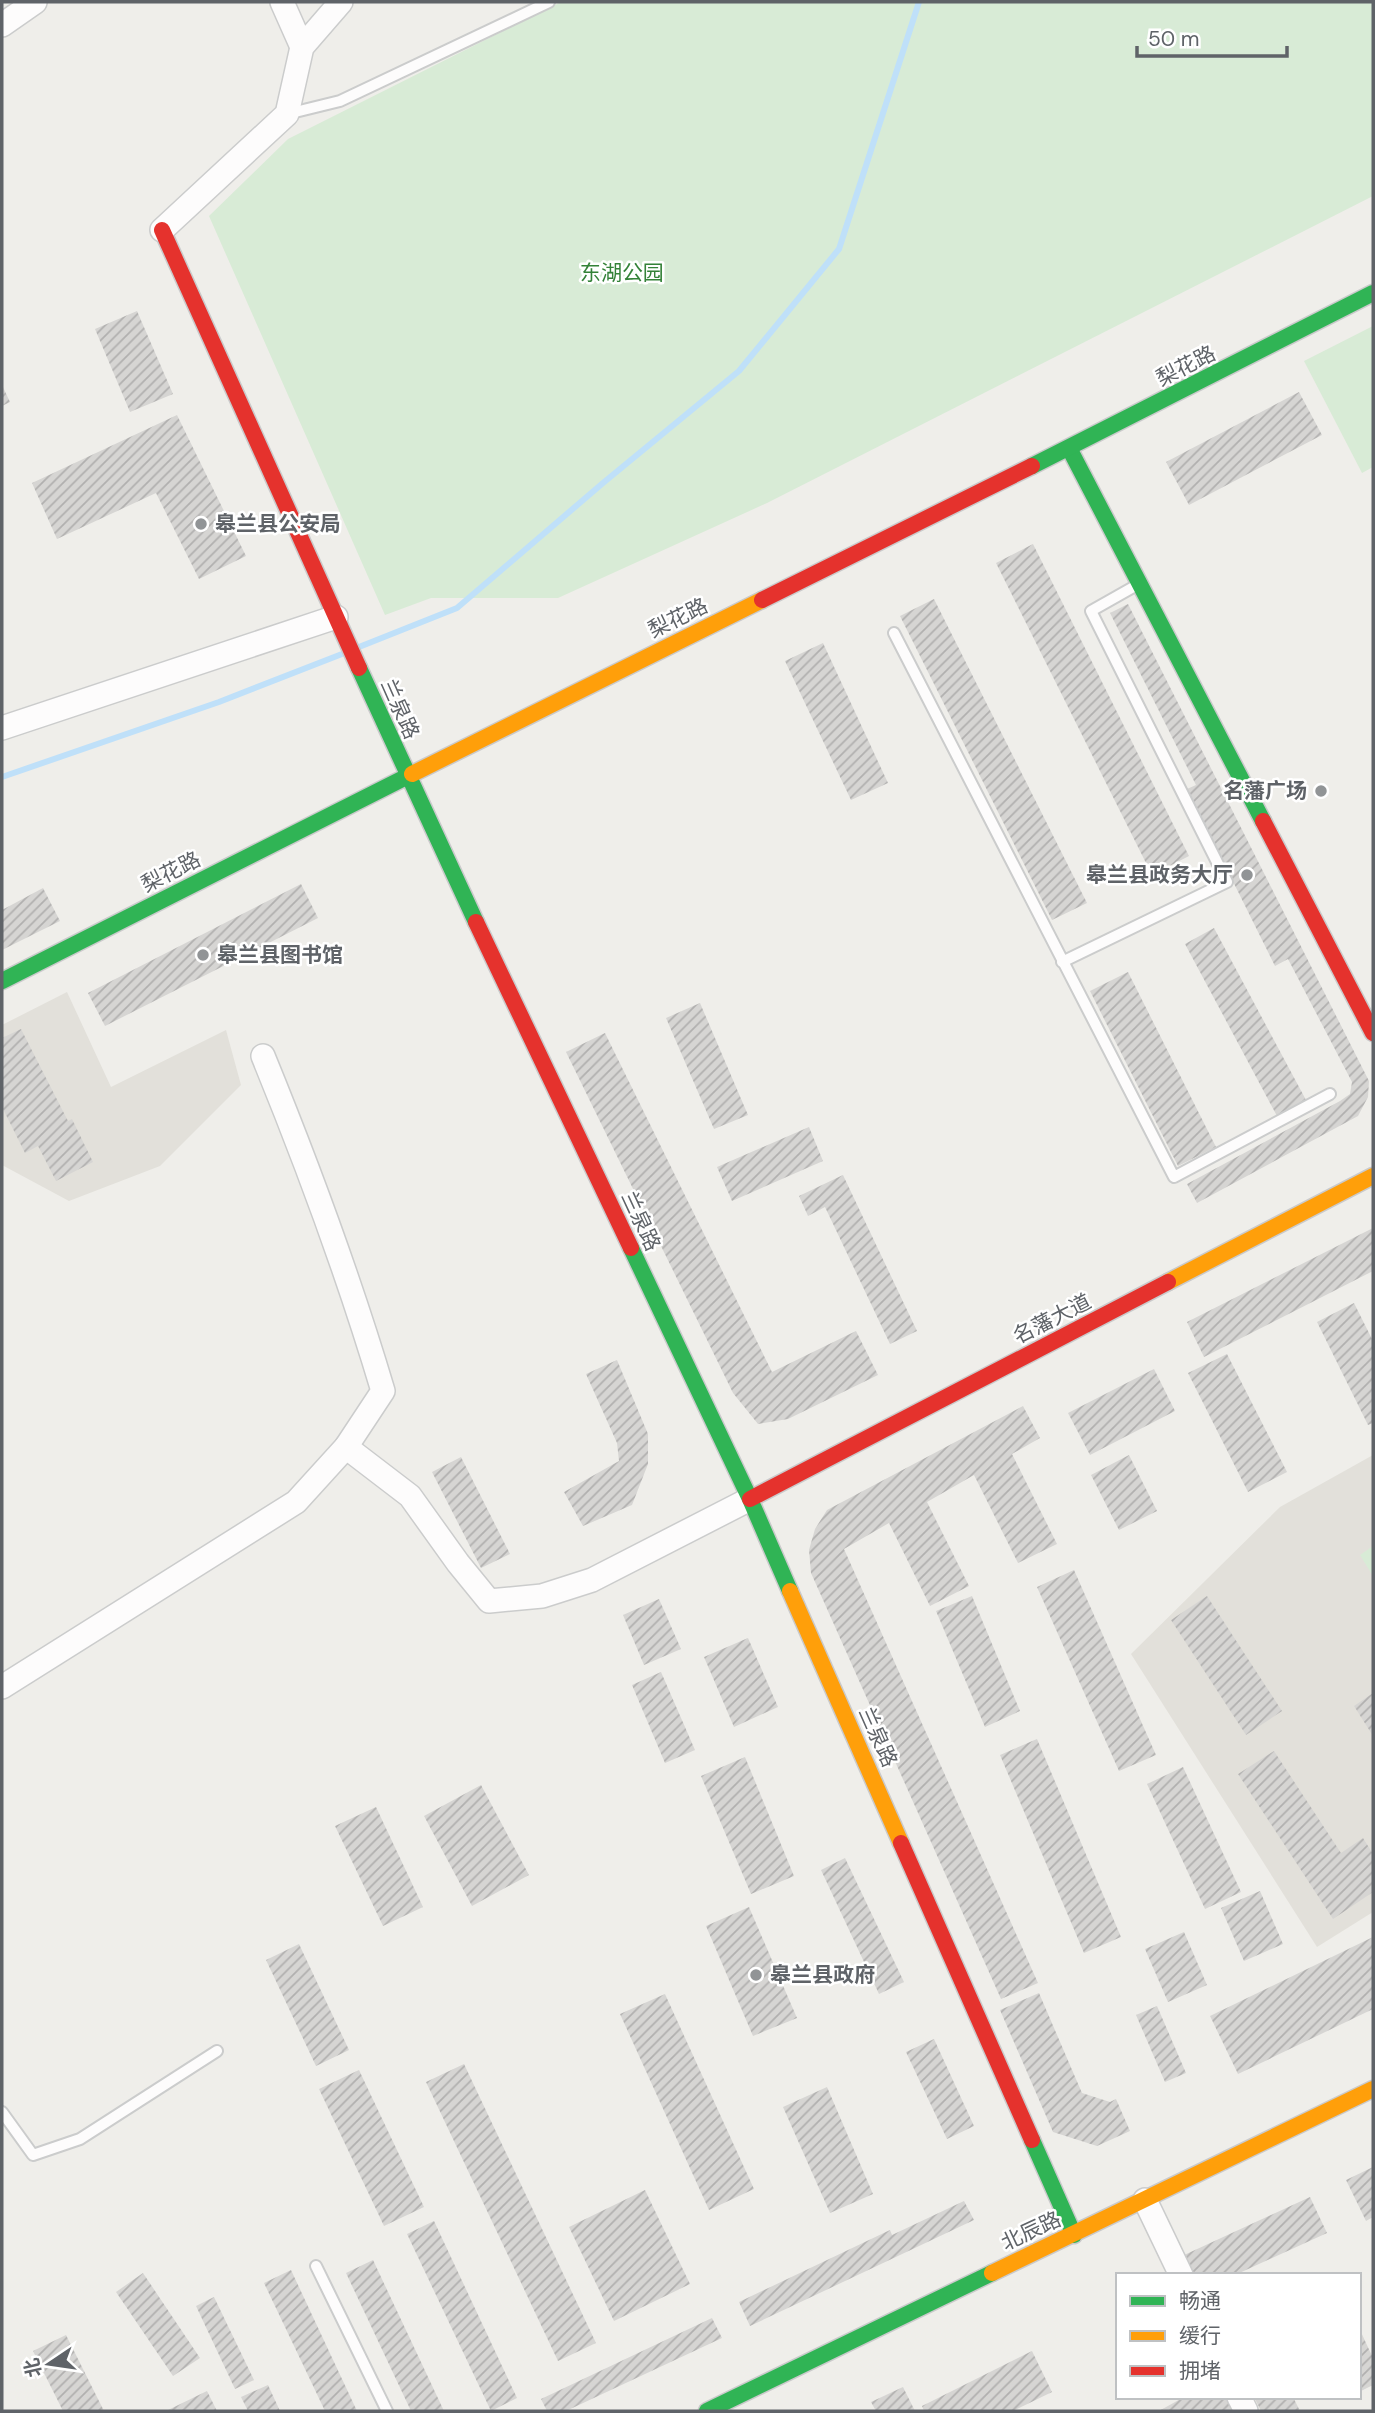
<svg xmlns="http://www.w3.org/2000/svg" width="1375" height="2413" font-family="'DM Sans','Noto Sans SC',sans-serif">
  <style>
    .education { fill: #e2e0da }
    .green { fill: #d8ebd6 }
    .lines { fill: none; stroke-linecap: round; stroke-linejoin: round }
    .stream { stroke: #bfe0f9; stroke-width: 6 }
    .building { fill: url(#building-hatch) }
    .lane-casing { stroke: #cbcccc; stroke-width: 14 }
    .street-casing { stroke: #cbcccc; stroke-width: 26 }
    .fast-casing { stroke: #cacacb; stroke-width: 19 }
    .slow-casing { stroke: #cacacb; stroke-width: 19 }
    .jam-casing { stroke: #cacacb; stroke-width: 19 }
    .lane { stroke: #fdfcfc; stroke-width: 10 }
    .street { stroke: #fdfcfc; stroke-width: 23 }
    .fast { stroke: #30b455; stroke-width: 16 }
    .slow { stroke: #ff9f0a; stroke-width: 16 }
    .jam { stroke: #e5322d; stroke-width: 16 }
    .poi-dot { fill: #919496; stroke: #fff; stroke-width: 2.5 }
    .labels { text-anchor: middle; dominant-baseline: central; stroke-width: 5; stroke-linejoin: round; paint-order: stroke }
    .park-label { font-size: 21px; fill: #348238; stroke: #fff }
    .street-label { font-size: 21px; fill: #5f6368; stroke: #fff }
    .poi-label { font-size: 21px; font-weight: bold; fill: #5f6368; stroke: #fff; text-anchor: start }
  </style>
  <defs>
    <pattern id="building-hatch" width="6" height="6" patternUnits="userSpaceOnUse" patternTransform="scale(1.75)"><rect width="6" height="6" fill="#d6d5d3"/><path d="M-1 1l2-2M0 6l6-6M5 7l2-2" fill="none" stroke="#b1b0af"/></pattern>
  </defs>
  <rect width="100%" height="100%" fill="#efeeea"/>
  <g class="education">
    <polygon points="67,992 111,1087 226,1030 241,1085 160,1166 69,1201 2,1165 2,1025"/>
    <polygon points="1373,1455 1373,1912 1317,1947 1131,1654 1280,1507"/>
  </g>
  <g class="green">
    <polygon points="561,2 1373,2 1373,196 767,503 558,598 431,598 385,615 209,216 288,139"/>
    <polygon points="1373,326 1373,467 1362,473 1304,361"/>
    <polygon points="1373,1546 1373,1576 1360,1555"/>
  </g>
  <g class="lines">
    <g class="stream">
      <polyline points="359,647 457,608 603,483 739,371 839,249 919,2"/>
      <polyline points="2,777 219,702 342,654"/>
    </g>
  </g>
  <g class="building">
    <polygon points="137,311 173,394 130,412 95,329"/>
    <polygon points="2,385 10,402 2,406"/>
    <polygon points="1299,392 1322,435 1189,505 1166,462"/>
    <polygon points="177,415 246,556 199,579 156,493 57,539 32,483"/>
    <polygon points="1033,544 1189,856 1152,875 996,563"/>
    <polygon points="934,599 1087,903 1052,920 900,616"/>
    <polygon points="1128,604 1369,1081 1368,1097 1358,1116 1197,1203 1187,1184 1340,1101 1350,1094 1352,1082 1288,959 1275,966 1187,789 1196,785 1110,613"/>
    <polygon points="823,643 888,783 851,800 785,661"/>
    <polygon points="301,884 318,918 105,1026 88,993"/>
    <polygon points="43,888 60,921 2,950 2,910"/>
    <polygon points="1214,928 1306,1100 1277,1116 1185,944"/>
    <polygon points="1128,972 1216,1147 1178,1166 1090,991"/>
    <polygon points="700,1003 748,1115 714,1129 666,1018"/>
    <polygon points="21,1029 68,1121 72,1119 93,1162 56,1181 38,1146 25,1153 2,1107 2,1038"/>
    <polygon points="605,1033 772,1372 856,1331 878,1375 788,1419 758,1424 733,1393 566,1052"/>
    <polygon points="809,1127 823,1161 732,1201 717,1167"/>
    <polygon points="843,1175 917,1331 890,1344 825,1207 808,1216 799,1196"/>
    <polygon points="1373,1228 1373,1271 1204,1357 1187,1322"/>
    <polygon points="1354,1303 1373,1341 1373,1423 1368,1425 1317,1322"/>
    <polygon points="1227,1354 1287,1472 1248,1492 1188,1373"/>
    <polygon points="617,1360 648,1434 648,1464 632,1505 583,1526 564,1492 619,1461 617,1443 586,1374"/>
    <polygon points="1154,1369 1175,1411 1090,1455 1068,1413"/>
    <polygon points="1023,1406 1040,1438 1012,1454 1057,1544 1018,1563 974,1475 927,1502 969,1586 930,1606 889,1523 844,1549 1038,1983 1001,1999 811,1573 809,1550 815,1529 827,1510"/>
    <polygon points="1129,1455 1157,1511 1119,1530 1091,1475"/>
    <polygon points="461,1457 510,1554 481,1568 432,1472"/>
    <polygon points="1074,1570 1156,1755 1119,1771 1037,1587"/>
    <polygon points="972,1596 1020,1711 985,1727 936,1611"/>
    <polygon points="1207,1596 1282,1711 1246,1735 1171,1620"/>
    <polygon points="659,1599 681,1649 644,1665 623,1615"/>
    <polygon points="748,1638 778,1707 734,1727 704,1657"/>
    <polygon points="661,1672 695,1750 665,1763 632,1685"/>
    <polygon points="1373,1693 1373,1736 1354,1706"/>
    <polygon points="1037,1739 1121,1937 1084,1953 1000,1755"/>
    <polygon points="1274,1751 1341,1853 1363,1838 1373,1854 1373,1892 1333,1919 1238,1774"/>
    <polygon points="745,1757 794,1876 751,1894 701,1776"/>
    <polygon points="1183,1767 1241,1892 1205,1909 1147,1784"/>
    <polygon points="481,1785 529,1875 472,1906 424,1816"/>
    <polygon points="376,1807 423,1907 383,1926 335,1826"/>
    <polygon points="845,1858 904,1982 879,1994 821,1870"/>
    <polygon points="1260,1891 1283,1944 1244,1961 1221,1908"/>
    <polygon points="749,1907 797,2018 753,2036 706,1926"/>
    <polygon points="1184,1932 1207,1985 1168,2002 1145,1949"/>
    <polygon points="1373,1937 1373,2009 1238,2074 1210,2016"/>
    <polygon points="299,1944 349,2050 316,2066 266,1960"/>
    <polygon points="1039,1993 1082,2093 1110,2102 1116,2099 1130,2131 1097,2146 1053,2132 1000,2010"/>
    <polygon points="665,1994 754,2189 709,2210 620,2014"/>
    <polygon points="1157,2006 1186,2073 1165,2082 1136,2015"/>
    <polygon points="934,2039 974,2126 947,2139 906,2052"/>
    <polygon points="464,2064 596,2343 558,2361 426,2082"/>
    <polygon points="359,2070 424,2207 384,2226 319,2089"/>
    <polygon points="827,2087 873,2194 830,2213 783,2107"/>
    <polygon points="1373,2167 1373,2217 1366,2221 1346,2180"/>
    <polygon points="645,2190 690,2284 614,2321 569,2227"/>
    <polygon points="1310,2197 1327,2233 1235,2275 1190,2275 1182,2256"/>
    <polygon points="964,2201 974,2220 750,2326 739,2302 890,2230 892,2235"/>
    <polygon points="434,2221 517,2398 491,2411 407,2234"/>
    <polygon points="373,2260 444,2411 411,2411 346,2273"/>
    <polygon points="291,2270 357,2411 325,2411 264,2283"/>
    <polygon points="143,2273 200,2358 173,2376 116,2292"/>
    <polygon points="214,2297 254,2380 235,2389 196,2306"/>
    <polygon points="712,2318 722,2338 566,2411 547,2411 541,2399"/>
    <polygon points="1359,2328 1373,2358 1373,2385 1359,2392"/>
    <polygon points="66,2335 104,2411 63,2411 33,2351"/>
    <polygon points="1032,2351 1052,2392 1013,2411 924,2411 922,2406"/>
    <polygon points="268,2385 280,2411 248,2411 241,2397"/>
    <polygon points="903,2387 915,2411 876,2411 871,2402"/>
    <polygon points="207,2391 217,2411 166,2411"/>
    <polygon points="1184,2397 1233,2397 1241,2411 1159,2411"/>
    <polygon points="1254,2397 1293,2397 1300,2411 1261,2411"/>
  </g>
  <g class="lines">
    <defs>
      <g id="lane">
        <polyline points="287,114 340,101 549,2"/>
        <polyline points="894,633 1174,1177 1330,1094"/>
        <polyline points="1062,962 1227,882 1091,611 1137,585"/>
        <polyline points="2,2112 33,2155 80,2139 217,2051"/>
        <polyline points="316,2266 387,2411"/>
      </g>
      <g id="street">
        <polyline points="282,2 302,47"/>
        <polyline points="2,25 35,2"/>
        <polyline points="162,230 287,114 302,47 341,2"/>
        <polyline points="2,728 336,617"/>
        <polyline points="346,1447 410,1496 458,1563 489,1601 542,1596 592,1580 750,1499"/>
        <path d="M 2,1687 L 296,1502 L 346,1447 L 383,1391 C 349,1277 308,1166 263,1056"/>
        <polyline points="1145,2200 1181,2275"/>
        <polyline points="1239,2397 1246,2411"/>
      </g>
      <g id="fast">
        <polyline points="1069,448 1263,821"/>
        <polyline points="1032,466 1373,293"/>
        <polyline points="359,668 476,922"/>
        <polyline points="2,981 412,774"/>
        <polyline points="631,1248 750,1499 790,1591"/>
        <polyline points="1032,2140 1074,2235"/>
        <polyline points="707,2411 992,2273"/>
      </g>
      <g id="slow">
        <polyline points="412,774 762,600"/>
        <polyline points="1168,1282 1373,1176"/>
        <polyline points="790,1591 901,1843"/>
        <polyline points="992,2273 1373,2089"/>
      </g>
      <g id="jam">
        <polyline points="162,230 359,668"/>
        <polyline points="762,600 1032,466"/>
        <polyline points="1263,821 1373,1033"/>
        <polyline points="476,922 631,1248"/>
        <polyline points="750,1499 1168,1282"/>
        <polyline points="901,1843 1032,2140"/>
      </g>
    </defs>
    <use href="#lane" class="lane-casing"/>
    <use href="#street" class="street-casing"/>
    <use href="#fast" class="fast-casing"/>
    <use href="#slow" class="slow-casing"/>
    <use href="#jam" class="jam-casing"/>
    <use href="#lane" class="lane"/>
    <use href="#street" class="street"/>
    <use href="#fast" class="fast"/>
    <use href="#slow" class="slow"/>
    <use href="#jam" class="jam"/>
  </g>
  <g class="poi-dot">
    <circle cx="201" cy="524" r="7"/>
    <circle cx="1321" cy="791" r="7"/>
    <circle cx="1247" cy="875" r="7"/>
    <circle cx="203" cy="955" r="7"/>
    <circle cx="756" cy="1975" r="7"/>
  </g>
  <g class="labels">
    <g class="park-label">
      <text x="622" y="273">东湖公园</text>
    </g>
    <g class="street-label">
      <text transform="translate(1186 366) rotate(-27)">梨花路</text>
      <text transform="translate(678 618) rotate(-26)">梨花路</text>
      <text transform="translate(400 709) rotate(66)">兰泉路</text>
      <text transform="translate(171 872) rotate(-27)">梨花路</text>
      <text transform="translate(641 1221) rotate(65)">兰泉路</text>
      <text transform="translate(1052 1319) rotate(-27)">名藩大道</text>
      <text transform="translate(878 1737) rotate(66)">兰泉路</text>
      <text transform="translate(1031 2231) rotate(-25)">北辰路</text>
    </g>
    <g class="poi-label">
      <text x="215" y="524">皋兰县公安局</text>
      <text x="1307" y="791" text-anchor="end">名藩广场</text>
      <text x="1233" y="875" text-anchor="end">皋兰县政务大厅</text>
      <text x="217" y="955">皋兰县图书馆</text>
      <text x="770" y="1975">皋兰县政府</text>
    </g>
  </g>
  <rect width="1375" height="2413" fill="none" stroke="#5f6368" stroke-width="7"/>
  <rect x="1116" y="2273" width="245" height="126" fill="#ffffff" stroke="#bfc1c3" stroke-width="2"/>
  <rect x="1130" y="2296" width="35" height="10" fill="#30b455" stroke="#bfc1c3" stroke-width="2"/>
  <text x="1179" y="2308" font-size="21" fill="#5f6368">畅通</text>
  <rect x="1130" y="2331" width="35" height="10" fill="#ff9f0a" stroke="#bfc1c3" stroke-width="2"/>
  <text x="1179" y="2343" font-size="21" fill="#5f6368">缓行</text>
  <rect x="1130" y="2366" width="35" height="10" fill="#e5322d" stroke="#bfc1c3" stroke-width="2"/>
  <text x="1179" y="2378" font-size="21" fill="#5f6368">拥堵</text>
  <g transform="translate(49 2364) rotate(257)" stroke="#ffffff" stroke-width="5" paint-order="stroke">
  <path d="M0-5L12 26L0 18L-12 26Z" fill="#5f6368"/>
  <text y="-10" font-size="19" font-weight="bold" text-anchor="middle" fill="#5f6368">北</text>
  </g>
  <path d="M1137 46v10h150v-10" fill="none" stroke="#5f6368" stroke-width="3.5"/>
  <text x="1148" y="46" font-size="21" fill="#5f6368" stroke="#ffffff" stroke-width="5" paint-order="stroke">50 m</text>
</svg>
